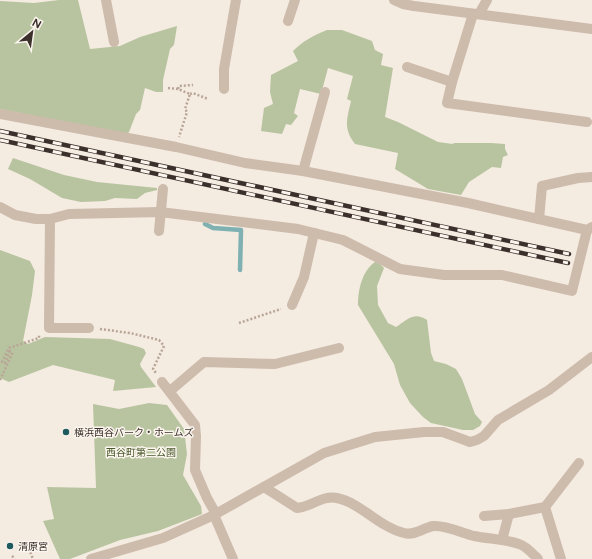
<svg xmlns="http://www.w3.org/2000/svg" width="592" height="559" font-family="Figtree,'Noto Sans JP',sans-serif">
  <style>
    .green { fill: #b8c4a0 }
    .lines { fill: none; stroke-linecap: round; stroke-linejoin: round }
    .stream { stroke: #7fb0b2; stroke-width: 4.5 }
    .path { stroke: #b9a596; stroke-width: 2.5; stroke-dasharray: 2 2; stroke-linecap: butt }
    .minor { stroke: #cdbbac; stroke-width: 10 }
    .rail-casing { stroke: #3b302b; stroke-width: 4.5 }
    .rail { stroke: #fbf5ee; stroke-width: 3; stroke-dasharray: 9; stroke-linecap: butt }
    .poi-dot { fill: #1f5a5e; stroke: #fbf5ee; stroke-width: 1.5 }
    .labels { text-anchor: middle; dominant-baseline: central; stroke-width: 3; stroke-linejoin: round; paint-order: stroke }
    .poi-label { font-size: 10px; fill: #3b302b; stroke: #fbf5ee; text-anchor: start }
    .park-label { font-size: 10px; fill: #4a5a2e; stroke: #fbf5ee }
  </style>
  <rect width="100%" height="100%" fill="#f4ebe1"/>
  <g class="green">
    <polygon points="59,0 78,0 90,49 120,46 140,37 177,26 174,45 170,49 163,80 163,92 156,92 145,88 140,110 136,114 129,132 119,141 35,116 0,109 0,1 34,3"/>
    <path d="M 327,30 L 342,30 L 372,41 L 375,50 L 383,54 L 381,65 L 393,68 L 385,117 L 398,122 L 438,142 L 453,144 L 454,143 L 491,143 L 505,144 L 505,149 L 508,155 L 503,157 L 501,168 L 492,167 L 469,182 L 461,195 L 428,189 L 395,169 L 398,153 L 355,144 C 343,128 347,119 351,101 L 347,99 L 353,76 L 328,68 L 321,94 L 300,89 L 294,113 L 298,116 L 291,125 L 286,124 L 282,134 L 261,131 L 264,108 L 273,104 L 270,92 L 271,75 L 298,61 L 293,51 C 303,41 314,35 327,30 Z"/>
    <polygon points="13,158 64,175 97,182 157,188 157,190 145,193 137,199 115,198 105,201 81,202 62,198 30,179 8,169"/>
    <polygon points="0,250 30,261 35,271 32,295 23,341 28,344 45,337 110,339 139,347 144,349 146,353 140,364 141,367 156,387 113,391 115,380 53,365 9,382 0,378"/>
    <path d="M 375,262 L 378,262 L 384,268 L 377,286 L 378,305 L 388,323 L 396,327 C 407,320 414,311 427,320 L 431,353 L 434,361 L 446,364 L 456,369 L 462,379 L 475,414 L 482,422 L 480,426 L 473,430 L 463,430 L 431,423 L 423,417 L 410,403 L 400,385 L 394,364 L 358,305 C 358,290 362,271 375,262 Z"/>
    <polygon points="149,403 167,405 184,429 187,454 183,475 201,506 202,514 158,531 120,540 70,559 60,559 43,521 54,519 47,487 96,488 93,404 119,409"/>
  </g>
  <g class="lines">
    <polyline class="stream" points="205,224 213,228 241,230 240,270"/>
    <g class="path">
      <polyline points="168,88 178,89 190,94 185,109 187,112 179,137"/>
      <polyline points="178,89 179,86 193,85"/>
      <polyline points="190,94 193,93 208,99"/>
      <polyline points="239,323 281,309"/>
      <polyline points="100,329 130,333 159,340 164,346 153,369 156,373"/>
      <polyline points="0,380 12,354 10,351 5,363 2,362 9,348 39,338 39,335"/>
      <polyline points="26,541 33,559"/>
      <polyline points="12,556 15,559"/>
    </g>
    <g class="minor">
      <polyline points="106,0 114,42"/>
      <polyline points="394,0 403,4 414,6 592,29"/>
      <polyline points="473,14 452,82 447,103 587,122"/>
      <polyline points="479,14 487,0"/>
      <polyline points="288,21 295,0"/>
      <polyline points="407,67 452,82"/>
      <polyline points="224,89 224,69 236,0"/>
      <polyline points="0,114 176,147 245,163 303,171 468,203 587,230 592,227"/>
      <polyline points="303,171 325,92"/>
      <polyline points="0,207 15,215 36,219 50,219 69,214 160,212 298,229 343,240 400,269 444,275 502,275 572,291 587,230"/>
      <polyline points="50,219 49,328 89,328"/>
      <polyline points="539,219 542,186 578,178 592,177"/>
      <polyline points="159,231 163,189"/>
      <polyline points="292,305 304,277 314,233"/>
      <polyline points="162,382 195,425 196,436 195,470 207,498 216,514"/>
      <polyline points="170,391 204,362 275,364 339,348"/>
      <path d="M 264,487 L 297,508 C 311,507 322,495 337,498 C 361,503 379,527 404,533 C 415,536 423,528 433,526 C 446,525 462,533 474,536 C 489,539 505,539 519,544 C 526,546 533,554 538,559"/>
      <polyline points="545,507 561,559"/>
      <polyline points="214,515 233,559"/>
      <polyline points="484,516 509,514 545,507 579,463"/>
      <polyline points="502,540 509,514"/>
      <polyline points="91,559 163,538 214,515 324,453 375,437 424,432 443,432 470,442 477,440 484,436 498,420 549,390 592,357"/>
    </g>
    <defs>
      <g id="rail">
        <polyline points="0,131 569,254"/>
        <polyline points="0,140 568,263"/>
      </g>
    </defs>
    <use href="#rail" class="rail-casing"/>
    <use href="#rail" class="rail"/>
  </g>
  <g class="poi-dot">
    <circle cx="66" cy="432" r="4"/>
    <circle cx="10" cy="546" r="4"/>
  </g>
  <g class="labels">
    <g class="poi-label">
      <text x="74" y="432">横浜西谷パーク・ホームズ</text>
      <text x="18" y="546">清原宮</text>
    </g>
    <g class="park-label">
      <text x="141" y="452">西谷町第二公園</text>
    </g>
  </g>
  <g transform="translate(32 32) rotate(29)" stroke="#fbf5ee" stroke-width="3" paint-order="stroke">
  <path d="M0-3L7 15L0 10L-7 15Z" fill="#3b302b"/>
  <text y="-6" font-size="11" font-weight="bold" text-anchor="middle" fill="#3b302b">N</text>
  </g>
</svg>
